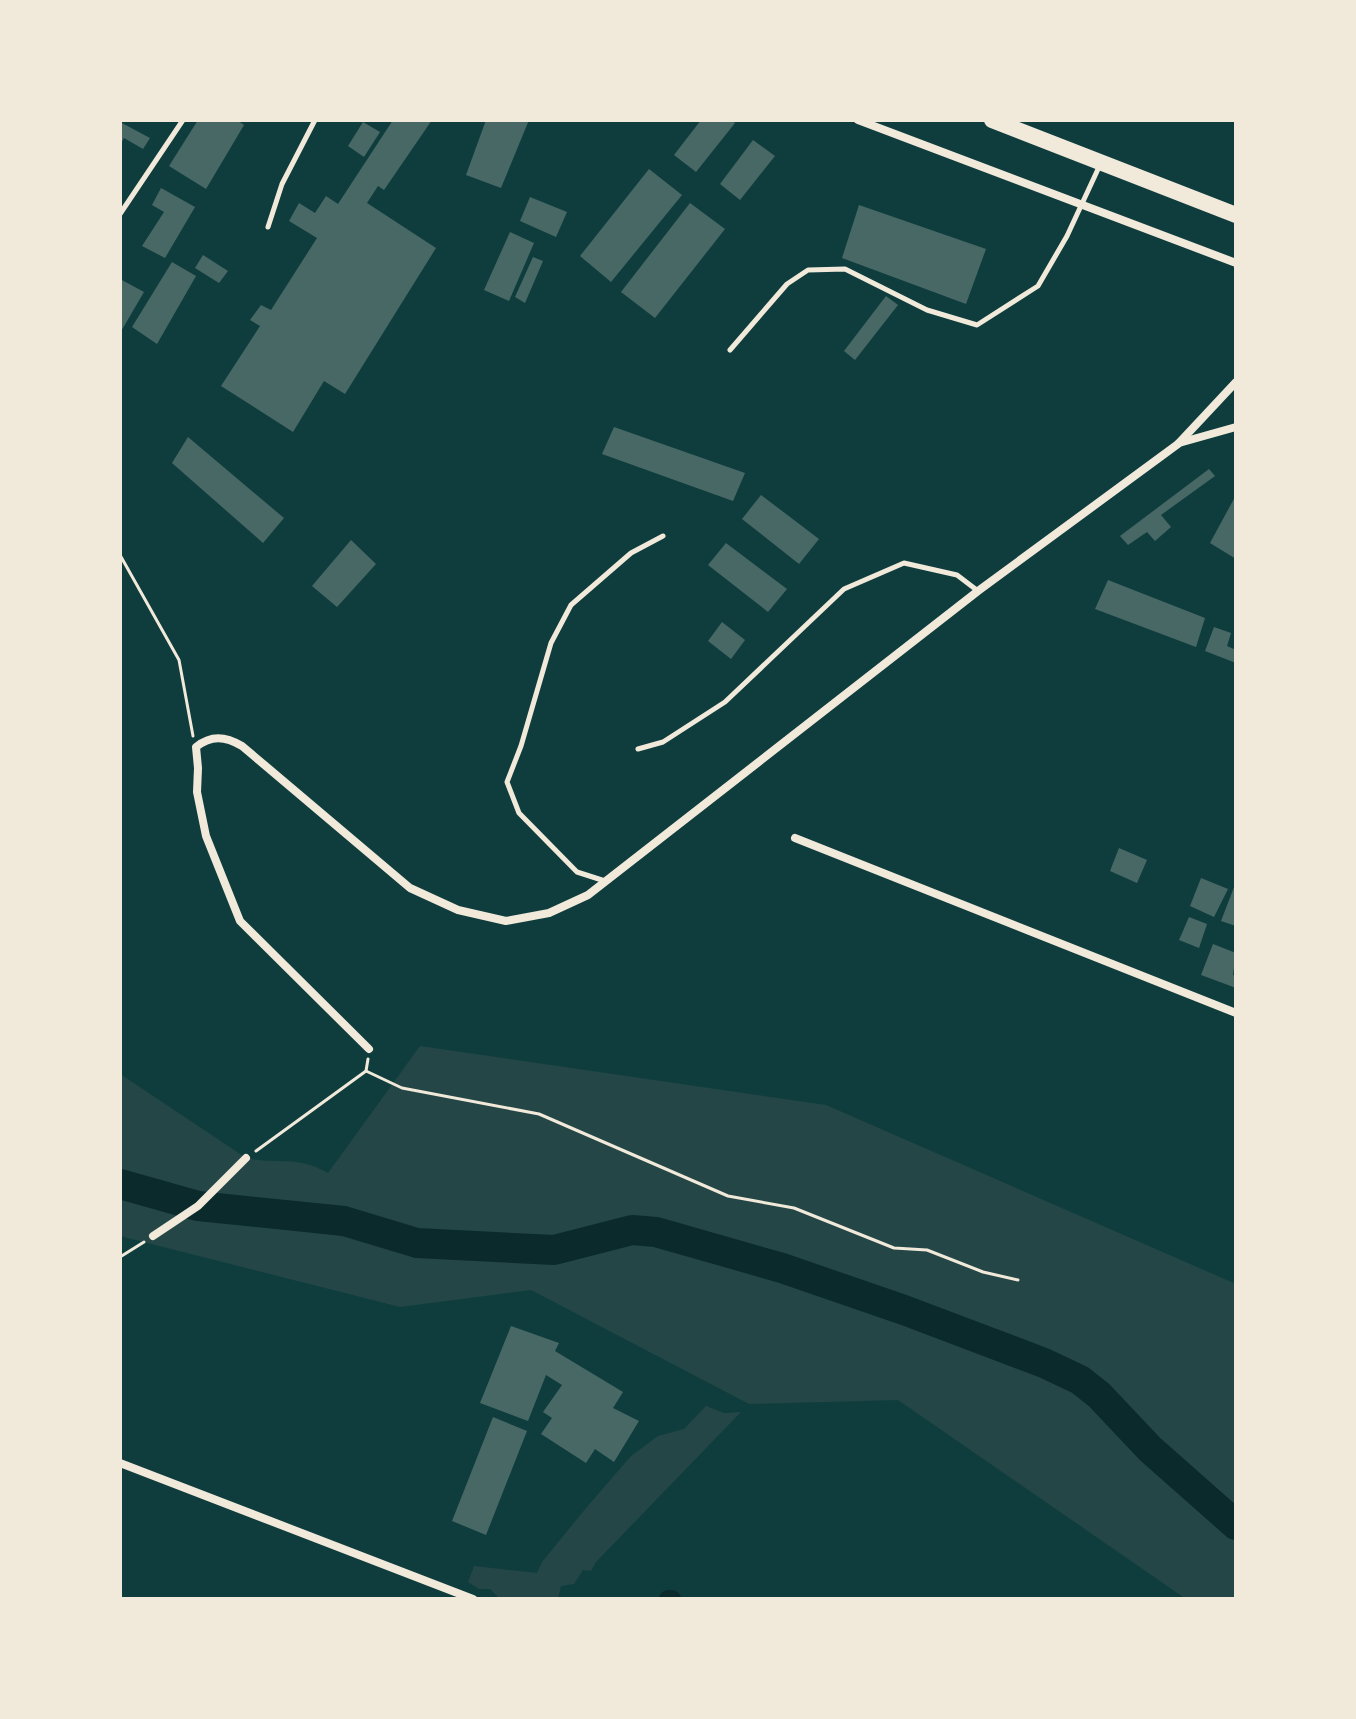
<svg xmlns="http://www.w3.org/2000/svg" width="1356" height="1719" font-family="'Alegreya Sans',sans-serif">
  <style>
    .green { fill: #244646 }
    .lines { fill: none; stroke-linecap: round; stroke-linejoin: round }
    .canal { stroke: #0a2a2b; stroke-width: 18 }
    .river { stroke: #0a2a2b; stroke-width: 30 }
    .building { fill: #486865 }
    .path { stroke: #f1e9da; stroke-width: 3 }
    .service { stroke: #f1e9da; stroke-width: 5 }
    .minor { stroke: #f1e9da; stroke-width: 8 }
    .trunk { stroke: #f1e9da; stroke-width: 16 }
  </style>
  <rect width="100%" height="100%" fill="#0f3d3e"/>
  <g class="green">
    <path d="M 420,1046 L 826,1105 L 1236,1284 L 1236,1599 L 1186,1599 L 898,1400 L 749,1404 L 531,1290 L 400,1307 L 120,1236 L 120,1074 L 246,1158 C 277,1165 298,1155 328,1173 Z"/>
    <polygon points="706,1406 724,1413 741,1412 596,1562 591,1571 583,1570 574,1584 561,1586 558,1599 500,1599 490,1589 479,1589 468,1582 474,1566 537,1573 542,1562 586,1508 631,1456 658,1436 684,1429"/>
  </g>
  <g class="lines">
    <polyline class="canal" points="668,1599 672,1599"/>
    <polyline class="river" points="120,1184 198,1206 344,1221 417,1243 554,1250 632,1230 656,1232 782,1268 904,1310 1044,1363 1080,1380 1099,1395 1150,1449 1236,1525"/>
  </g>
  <g class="building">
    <polygon points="198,120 237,120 244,125 206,189 169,166"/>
    <polygon points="393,120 432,120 384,190 378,186 367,203 436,248 345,394 324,381 293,432 221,386 260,326 250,320 261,305 271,310 317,238 289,221 299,203 315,213 326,196 338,204"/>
    <polygon points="486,120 529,120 501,188 466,175"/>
    <polygon points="701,120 731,120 735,123 696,172 674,155"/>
    <polygon points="120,122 150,138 143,149 124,138 120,145"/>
    <polygon points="363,122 380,132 364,157 348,146"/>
    <polygon points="753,140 775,156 740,200 720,184"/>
    <polygon points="649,169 682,195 611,282 580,256"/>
    <polygon points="161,188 195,207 165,258 142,246 164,212 152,205"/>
    <polygon points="530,197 567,212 556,237 520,221"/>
    <polygon points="690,203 725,229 655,318 621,292"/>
    <polygon points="859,205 986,249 966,304 842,258"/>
    <polygon points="510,232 534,243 509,301 484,290"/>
    <polygon points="203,255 228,271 219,283 195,268"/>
    <polygon points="533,257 543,261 525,303 515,297"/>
    <polygon points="172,262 196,276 157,344 132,327"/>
    <polygon points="120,279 144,292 120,333"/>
    <polygon points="886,296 898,305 855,360 844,351"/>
    <polygon points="614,427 745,473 733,501 602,454"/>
    <polygon points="188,437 284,518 263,543 172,463"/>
    <polygon points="1209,469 1215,476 1161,515 1171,527 1155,541 1147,532 1128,545 1120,536"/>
    <polygon points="761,495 819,539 799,564 742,519"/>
    <polygon points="1236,495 1236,559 1210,543"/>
    <polygon points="351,540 376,564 337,607 312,586"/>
    <polygon points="726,543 787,589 768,612 708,565"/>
    <polygon points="1108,580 1205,618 1196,647 1095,609"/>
    <polygon points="722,622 745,640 731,659 708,641"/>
    <polygon points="1214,627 1231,633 1227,646 1236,650 1236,663 1205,651"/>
    <polygon points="1119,848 1147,860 1137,883 1110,871"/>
    <polygon points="1201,878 1228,889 1214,917 1190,906"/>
    <polygon points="1236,882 1236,926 1221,921"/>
    <polygon points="1189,917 1207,924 1199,948 1179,940"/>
    <polygon points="1213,944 1236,953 1233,975 1236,976 1236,988 1201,975"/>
    <polygon points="511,1326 559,1343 555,1351 623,1392 613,1408 639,1421 614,1462 595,1449 586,1463 541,1434 552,1418 543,1412 562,1385 546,1375 528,1421 480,1403"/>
    <polygon points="493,1417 527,1431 486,1535 452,1521"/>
  </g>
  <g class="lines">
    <g class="path">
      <polyline points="120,555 179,660 193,736"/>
      <polyline points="366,1071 402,1088 539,1114 728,1196 794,1208 894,1248 927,1250 983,1272 1018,1280"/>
      <polyline points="256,1151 366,1071 368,1059"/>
      <polyline points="120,1257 144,1242"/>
    </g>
    <g class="service">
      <polyline points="120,214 183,120"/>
      <polyline points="268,227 282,184 315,120"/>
      <polyline points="730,350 787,284 808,270 845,269 927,310 977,325 1038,286 1067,236 1099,167"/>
      <polyline points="638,749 663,742 725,702 844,589 904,563 957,575 978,591"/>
      <polyline points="605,881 577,872 519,813 507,782 521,746 551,643 571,605 631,553 663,536"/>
    </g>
    <g class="minor">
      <polyline points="858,120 1236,263"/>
      <polyline points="1179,443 1236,427"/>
      <polyline points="795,838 1236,1013"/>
      <path d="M 369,1049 L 240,921 L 206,836 L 197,792 L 198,768 L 196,747 C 211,735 225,736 242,746 L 410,888 L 458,910 L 506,921 L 549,913 L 588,895 L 978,591 L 1178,444 L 1236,382"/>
      <polyline points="153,1236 198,1206 246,1158"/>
      <polyline points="120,1463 473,1599"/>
    </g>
    <polyline class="trunk" points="992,120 1236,215"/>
  </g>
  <rect width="1356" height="1719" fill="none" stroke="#f1e9da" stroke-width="244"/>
</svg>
